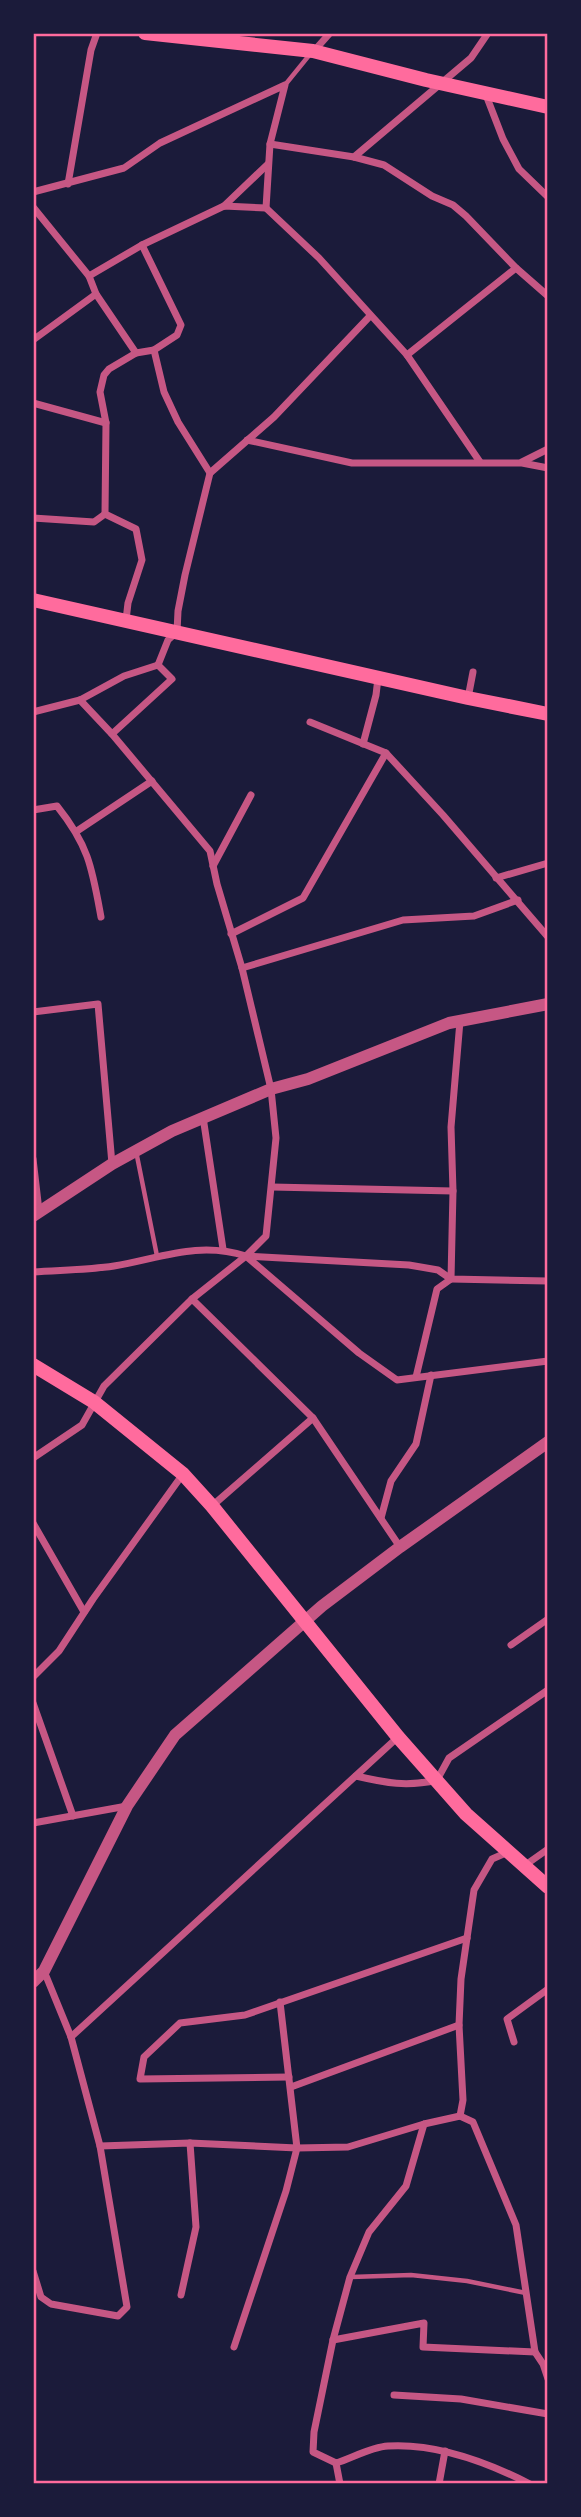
<svg xmlns="http://www.w3.org/2000/svg" width="581" height="2517" font-family="'Zilla Slab',serif">
  <style>
    .lines { fill: none; stroke-linecap: round; stroke-linejoin: round }
    .service { stroke: #c65784; stroke-width: 4.5 }
    .minor { stroke: #c65784; stroke-width: 7 }
    .tertiary { stroke: #c65784; stroke-width: 12 }
    .secondary { stroke: #ff6b9d; stroke-width: 14 }
    .neatline { fill: none; stroke: #ff6b9d; stroke-width: 2.5 }
  </style>
  <rect width="100%" height="100%" fill="#1b1b3a"/>
  <g class="lines">
    <g class="service">
      <polyline points="285,85 311,53"/>
      <polyline points="136,1151 157,1256"/>
      <polyline points="351,2277 411,2275 467,2281 526,2293"/>
    </g>
    <g class="minor">
      <polyline points="314,51 330,33"/>
      <polyline points="486,95 503,139 519,169 548,197"/>
      <polyline points="270,144 354,157 384,165 432,196 453,205 466,216 516,268"/>
      <polyline points="354,157 471,58 488,33"/>
      <polyline points="68,184 91,50 97,33"/>
      <polyline points="33,192 124,168 160,143 285,85 270,144 266,208"/>
      <polyline points="224,206 268,164"/>
      <polyline points="33,207 89,276 96,294 136,353"/>
      <polyline points="142,245 181,325 177,335 154,350 164,392 178,422 210,473"/>
      <polyline points="89,276 142,245 224,206 266,208 319,258 407,355 480,462"/>
      <polyline points="33,340 96,294"/>
      <polyline points="407,355 516,268 548,296"/>
      <polyline points="33,403 106,423"/>
      <polyline points="247,440 352,463 522,463 548,468"/>
      <polyline points="522,462 548,449"/>
      <polyline points="33,518 94,522 105,514"/>
      <polyline points="126,620 128,603 142,560 136,529 105,514 106,423 100,392 104,375 109,369 136,353 154,350"/>
      <polyline points="158,665 168,640 177,632 178,611 185,575 210,473 274,417 370,316"/>
      <polyline points="468,698 473,672"/>
      <polyline points="33,712 80,700 124,676 158,665"/>
      <polyline points="310,722 386,753 443,815 548,937"/>
      <polyline points="112,734 172,679 158,665"/>
      <polyline points="363,744 376,695 378,678"/>
      <path d="M 33,810 L 57,806 C 89,846 92,868 101,917"/>
      <polyline points="77,831 152,781"/>
      <polyline points="213,866 251,795"/>
      <polyline points="496,878 548,863"/>
      <polyline points="231,934 303,898 386,753"/>
      <polyline points="242,968 403,920 474,916 518,900"/>
      <polyline points="33,1012 98,1004 112,1164"/>
      <polyline points="203,1117 223,1249"/>
      <polyline points="33,1159 39,1211"/>
      <polyline points="272,1187 453,1191"/>
      <polyline points="246,1256 409,1265 438,1270 451,1279 548,1281"/>
      <path d="M 33,1272 C 60,1270 88,1270 114,1266 C 161,1258 198,1241 246,1256 L 359,1353 L 397,1380 L 548,1361"/>
      <polyline points="192,1299 313,1418 400,1547"/>
      <polyline points="416,1377 437,1289 451,1279 453,1191 451,1127 460,1021"/>
      <polyline points="33,1458 82,1425 104,1386 192,1299 246,1256 266,1236 276,1138 271,1089 242,968 217,884 210,851 112,734 80,700"/>
      <polyline points="212,1506 313,1418"/>
      <polyline points="381,1518 391,1481 416,1444 431,1375"/>
      <polyline points="33,1523 84,1612"/>
      <polyline points="511,1645 548,1619"/>
      <polyline points="33,1677 59,1651 93,1599 183,1474"/>
      <polyline points="33,1703 73,1816"/>
      <path d="M 356,1776 C 386,1783 407,1787 437,1780 L 449,1758 L 548,1690"/>
      <polyline points="33,1823 127,1806"/>
      <polyline points="508,1852 492,1859 474,1890 461,1979 459,2025 463,2100 460,2116 473,2122 516,2225 535,2352 543,2364 548,2379"/>
      <polyline points="524,1866 548,1849"/>
      <polyline points="71,2037 398,1737"/>
      <polyline points="514,2042 507,2019 548,1989"/>
      <polyline points="289,2077 140,2079 144,2057 180,2023 245,2015 467,1938"/>
      <polyline points="291,2087 459,2025"/>
      <path d="M 424,2124 L 406,2186 L 369,2232 L 350,2277 L 333,2340 L 314,2432 L 313,2452 L 336,2463 C 352,2458 371,2447 388,2446 C 437,2443 487,2462 530,2484"/>
      <polyline points="100,2146 190,2143 297,2148 348,2147 424,2124 460,2116"/>
      <polyline points="33,2271 41,2297 51,2304 118,2316 127,2307 100,2146 71,2037 44,1971"/>
      <polyline points="181,2295 196,2227 190,2143"/>
      <polyline points="333,2340 424,2323 423,2347 535,2352"/>
      <polyline points="234,2347 286,2191 297,2148 280,2002"/>
      <polyline points="394,2395 461,2399 548,2414"/>
      <polyline points="336,2463 340,2484"/>
      <polyline points="439,2484 445,2451"/>
    </g>
    <g class="tertiary">
      <polyline points="33,1216 112,1164 172,1131 271,1089 308,1079 449,1023 548,1004"/>
      <polyline points="33,1982 44,1971 127,1806 175,1735 322,1606 400,1547 548,1442"/>
    </g>
    <g class="secondary">
      <polyline points="145,33 313,51 426,80 548,107"/>
      <polyline points="33,600 468,698 548,714"/>
      <polyline points="33,1365 94,1402 183,1474 212,1506 398,1737 466,1814 548,1887"/>
    </g>
  </g>
  <rect width="581" height="2517" fill="none" stroke="#1b1b3a" stroke-width="70"/>
  <rect x="35" y="35" width="511" height="2447" class="neatline"/>
</svg>
